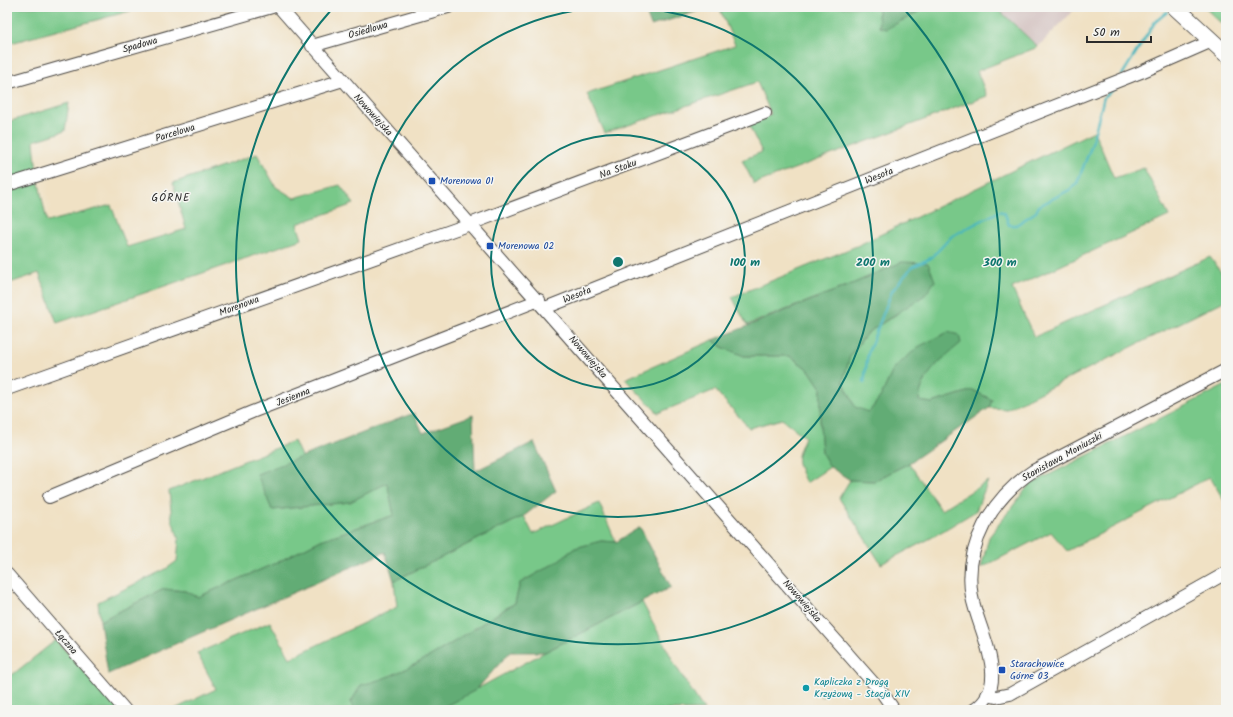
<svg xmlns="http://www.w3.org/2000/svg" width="1233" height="717" font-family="Kalam,sans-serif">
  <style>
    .industrial { fill: #d1bfbe }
    .green { fill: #78c889; stroke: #527a5a }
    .forest { fill: #62ac75; stroke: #466c50 }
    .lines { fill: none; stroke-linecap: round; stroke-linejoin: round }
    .stream { stroke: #46b6be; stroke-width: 2.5 }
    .minor-casing { stroke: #494642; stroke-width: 14 }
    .major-casing { stroke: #494642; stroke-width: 18 }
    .minor { stroke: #fff; stroke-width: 12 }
    .major { stroke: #fff; stroke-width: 16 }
    .ring { fill: none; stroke: #0f766e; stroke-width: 2 }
    .transit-dot { fill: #1a4fb4; stroke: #f6f6f2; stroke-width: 1.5 }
    .culture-dot { fill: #0f9aa8; stroke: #f6f6f2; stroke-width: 1.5 }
    .labels { text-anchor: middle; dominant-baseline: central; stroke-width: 3; stroke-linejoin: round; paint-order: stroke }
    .street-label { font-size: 10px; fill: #2b2b2b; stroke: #f6f6f2 }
    .transit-label { font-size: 10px; fill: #164399; stroke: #f6f6f2; text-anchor: start }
    .culture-label { font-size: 10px; fill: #0d838f; stroke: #f6f6f2; text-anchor: start }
    .neighbourhood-label { font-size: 11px; letter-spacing: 1px; fill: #2b2b2b; stroke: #f6f6f2 }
    .centre { fill: #0f766e; stroke: #f6f6f2; stroke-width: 2 }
    .ring-label { font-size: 12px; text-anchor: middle; font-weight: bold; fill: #0f766e; stroke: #f6f6f2; stroke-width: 3; stroke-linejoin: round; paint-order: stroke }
  </style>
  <rect width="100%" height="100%" fill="#f6f6f2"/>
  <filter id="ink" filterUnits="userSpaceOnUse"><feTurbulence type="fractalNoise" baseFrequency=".025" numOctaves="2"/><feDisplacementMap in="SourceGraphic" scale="8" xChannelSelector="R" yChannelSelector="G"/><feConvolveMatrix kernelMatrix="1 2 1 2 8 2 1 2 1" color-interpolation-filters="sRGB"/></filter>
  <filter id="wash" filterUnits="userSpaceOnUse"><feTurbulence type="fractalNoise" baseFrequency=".012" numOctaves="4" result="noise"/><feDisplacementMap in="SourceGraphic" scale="16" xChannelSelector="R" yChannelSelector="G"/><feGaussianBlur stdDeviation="0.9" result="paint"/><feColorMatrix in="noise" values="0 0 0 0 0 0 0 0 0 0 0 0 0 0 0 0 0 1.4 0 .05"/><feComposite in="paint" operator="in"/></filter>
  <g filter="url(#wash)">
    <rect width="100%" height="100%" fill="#f0e1c4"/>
    <polygon class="industrial" points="996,7 1077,7 1038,47"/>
    <g class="green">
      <polygon points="7,7 145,7 7,44"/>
      <polygon points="719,7 874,7 878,11 879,27 915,14 924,7 996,7 1038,47 977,71 987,96 754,184 742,160 762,152 748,124 771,114 757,82 605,133 587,94 735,45"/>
      <polygon points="1204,7 1226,7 1226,28 1223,25"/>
      <polygon points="69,103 65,131 34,141 37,173 7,181 7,122"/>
      <path d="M 1094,131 L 1114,178 L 1144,168 L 1169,216 L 1012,288 L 1034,337 L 1210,257 L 1226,279 L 1226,300 L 1007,409 L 989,408 L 992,400 L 973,390 L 932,403 L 919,401 C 921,375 942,358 960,343 L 894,368 L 881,396 L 869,412 L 855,408 L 843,381 L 850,356 L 867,333 L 897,314 L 902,262 L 852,284 L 747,325 L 732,297 L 859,245 Z"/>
      <polygon points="257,154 276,187 294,198 340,185 354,204 297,224 302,239 57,323 39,273 10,283 7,273 7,189 38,179 47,222 111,205 127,247 186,229 173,183"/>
      <path d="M 713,340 L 722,347 L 744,356 L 790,356 L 809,370 L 821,388 L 820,425 L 822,453 L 830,467 L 806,483 C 795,459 795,460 805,437 L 782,419 L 749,428 L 715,390 L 658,413 L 625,379 Z"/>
      <polygon points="1226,385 1226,504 1210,477 1067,551 1051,532 981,568 989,537 1029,485"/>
      <polygon points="294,441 302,458 258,474 272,510 350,502 388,482 394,515 321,540 278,562 198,597 185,591 164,589 100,621 98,602 166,569 177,561 179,539 172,520 169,491"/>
      <polygon points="909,463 941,510 988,481 976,511 931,538 881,564 839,498 850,480 874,481"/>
      <path d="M 599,503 L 616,542 L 601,541 L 575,548 L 555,563 L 520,583 L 515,603 C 466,632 417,672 361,686 L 351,702 L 355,710 L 173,710 L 216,689 L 197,653 L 270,622 L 290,658 L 397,607 L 394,581 L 524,516 L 533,534 Z"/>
      <polygon points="642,602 677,668 704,710 438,710 545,652"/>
      <polygon points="56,640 119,710 7,710 7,670 12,675"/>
      <polygon points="829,688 833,691 821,697 819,693"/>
    </g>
    <g class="forest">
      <polygon points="644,7 711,7 651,26"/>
      <polygon points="874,7 924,7 915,14 886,29 879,27 878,11"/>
      <path d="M 902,262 L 928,263 L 935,281 L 925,295 L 867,333 L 850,356 L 843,381 L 855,407 L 869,412 L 881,396 L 894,368 L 918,347 L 948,332 L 959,335 L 961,343 C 943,358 920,376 919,401 L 932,403 L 973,390 L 992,400 L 989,408 L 909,463 L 874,481 L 850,480 L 830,467 L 822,453 L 820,425 L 821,388 L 809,370 L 790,356 L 744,356 L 722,347 L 713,340 L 852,284 Z"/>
      <path d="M 414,413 L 423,433 L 473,415 L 475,471 L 534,442 L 556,491 L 524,516 L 394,581 L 385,552 C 293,594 200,632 108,674 L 100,621 L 164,589 L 185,591 L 198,597 L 278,562 L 321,540 L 394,515 L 387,483 L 350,502 L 272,510 L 257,474 Z"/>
      <path d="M 640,527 L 671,587 L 545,652 L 510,652 L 476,690 L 438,710 L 355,710 L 351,702 L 361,685 C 417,672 466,632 515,603 L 520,583 L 555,563 L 575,548 L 601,541 L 616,542 Z"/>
    </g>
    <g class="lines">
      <g class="stream">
        <polyline points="1122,75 1155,22 1167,12"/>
        <polyline points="864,383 868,353 892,291 912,267 931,258 952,236 1000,211 1005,214 1009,225 1016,225 1036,212 1039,206 1071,189 1077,183 1091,147 1104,97 1115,88"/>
      </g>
    </g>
  </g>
  <g filter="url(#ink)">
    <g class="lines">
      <defs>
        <g id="minor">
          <polyline points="279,7 883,694 894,710"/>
          <polyline points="312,46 448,7"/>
          <polyline points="7,83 272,7"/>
          <polyline points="7,185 343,80"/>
          <polyline points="545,308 1141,72 1212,41"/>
          <polyline points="7,389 470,224 765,113"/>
          <polyline points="49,497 252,412 539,300"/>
          <polyline points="7,574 125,710"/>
          <polyline points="987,695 996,697 1010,694 1226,573"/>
          <path d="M 974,710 C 1013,685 978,630 972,597 C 963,547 992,498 1033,471 L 1226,370"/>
        </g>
        <polyline id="major" points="1175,7 1226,54"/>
      </defs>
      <use href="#minor" class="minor-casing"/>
      <use href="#major" class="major-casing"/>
      <use href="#minor" class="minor"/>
      <use href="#major" class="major"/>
    </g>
  </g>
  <g class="ring">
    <circle cx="618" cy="262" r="127"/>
    <path d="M620 7A255 255 0 1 1 616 7"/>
    <path d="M904 9A382 382 0 1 1 332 9"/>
  </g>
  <g class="transit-dot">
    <rect x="428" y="177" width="8" height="8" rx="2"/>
    <rect x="486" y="242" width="8" height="8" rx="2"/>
    <rect x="998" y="666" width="8" height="8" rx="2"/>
  </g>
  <circle class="culture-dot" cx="806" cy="688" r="4"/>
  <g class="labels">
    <g class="street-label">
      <text transform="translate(368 30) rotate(-16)">Osiedlowa</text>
      <text transform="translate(140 45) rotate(-16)">Spadowa</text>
      <text transform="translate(373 115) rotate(48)">Nowowiejska</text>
      <text transform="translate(175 133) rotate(-17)">Parcelowa</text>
      <text transform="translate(618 169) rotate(-20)">Na Stoku</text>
      <text transform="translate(879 176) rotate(-22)">Wesoła</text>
      <text transform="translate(577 295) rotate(-22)">Wesoła</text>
      <text transform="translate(239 306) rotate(-20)">Morenowa</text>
      <text transform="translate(588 357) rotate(49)">Nowowiejska</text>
      <text transform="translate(293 397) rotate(-21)">Jesienna</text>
      <text transform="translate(1062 457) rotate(-29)">Stanisława Moniuszki</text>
      <text transform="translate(802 601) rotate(49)">Nowowiejska</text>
      <text transform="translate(66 642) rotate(49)">Łączna</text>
    </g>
    <g class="transit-label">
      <text x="440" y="181">Morenowa 01</text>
      <text x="498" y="246">Morenowa 02</text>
      <text x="1010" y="664">Starachowice<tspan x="1010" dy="12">Górne 03</tspan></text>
    </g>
    <g class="culture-label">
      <text x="814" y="682">Kapliczka z Drogą<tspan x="814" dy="12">Krzyżową - Stacja XIV</tspan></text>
    </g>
    <g class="neighbourhood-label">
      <text x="171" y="198">GÓRNE</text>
    </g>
  </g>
  <circle cx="618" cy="262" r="6" class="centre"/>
  <g class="ring-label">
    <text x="745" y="266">100 m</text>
    <text x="873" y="266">200 m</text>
    <text x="1000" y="266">300 m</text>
  </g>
  <rect width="1233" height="717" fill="none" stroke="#f6f6f2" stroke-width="24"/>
  <path d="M1087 36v6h64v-6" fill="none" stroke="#2b2b2b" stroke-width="2"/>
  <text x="1093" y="36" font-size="12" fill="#2b2b2b" stroke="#f6f6f2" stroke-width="3" paint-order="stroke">50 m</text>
</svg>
